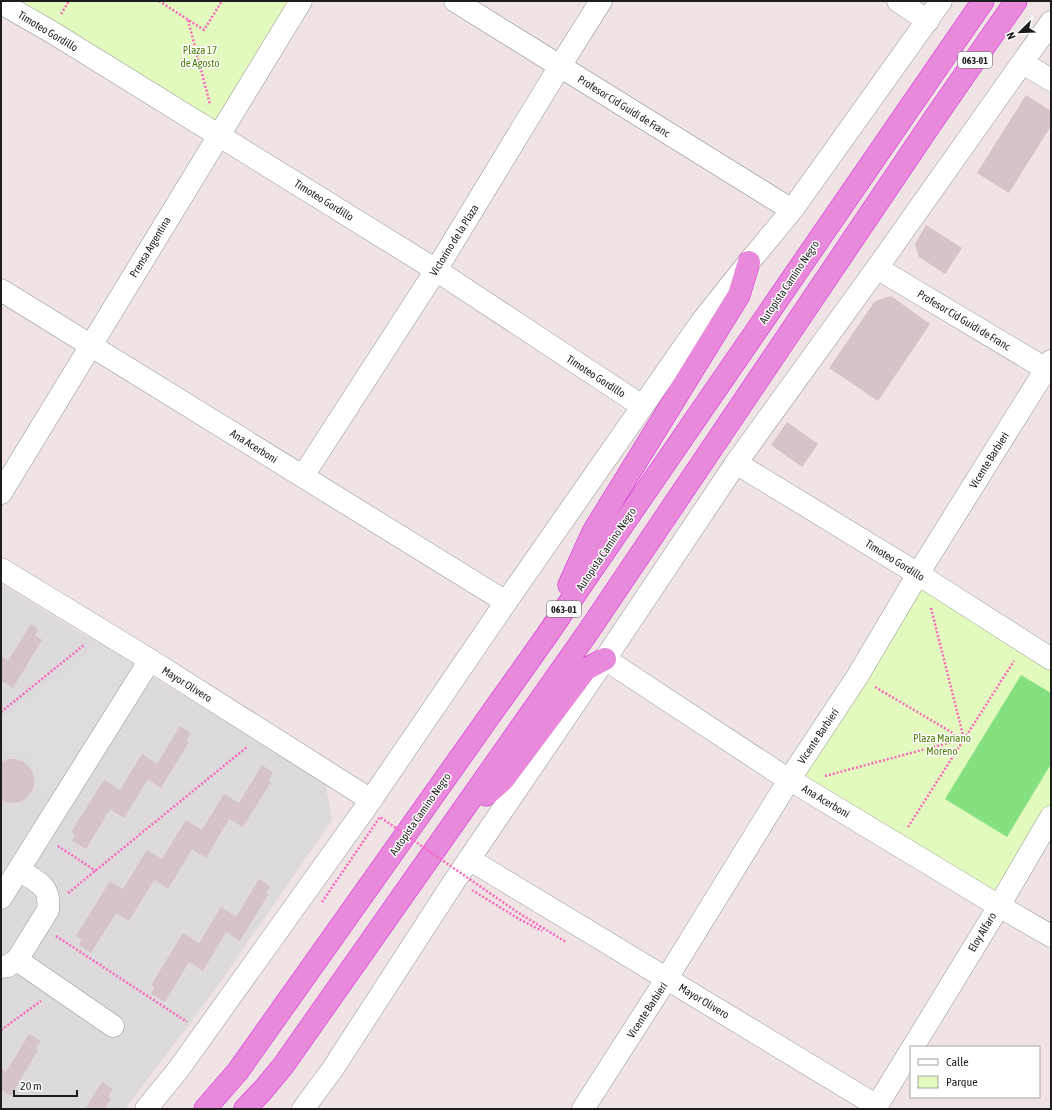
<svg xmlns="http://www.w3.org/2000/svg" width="1052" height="1110" font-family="'Asap Condensed',sans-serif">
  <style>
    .residential { fill: #dcdadb }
    .park { fill: #e2fabe }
    .pitch { fill: #85e07f }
    .parking { fill: #ddd }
    .building { fill: #d6c3c8 }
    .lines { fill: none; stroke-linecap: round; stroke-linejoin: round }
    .minor-casing { stroke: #949494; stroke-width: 23 }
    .highway-casing { stroke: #d820dd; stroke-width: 23 }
    .path { stroke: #fd66bd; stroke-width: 2.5; stroke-dasharray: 2 2; stroke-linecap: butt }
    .minor { stroke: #fff; stroke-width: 22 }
    .highway { stroke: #e889dc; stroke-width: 22 }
    .path-bridge { stroke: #fd66bd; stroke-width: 2.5; stroke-dasharray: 2 2; stroke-linecap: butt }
    .labels { text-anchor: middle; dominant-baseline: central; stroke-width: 3; stroke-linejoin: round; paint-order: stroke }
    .shield { fill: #fff; stroke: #616161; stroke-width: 1 }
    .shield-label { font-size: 10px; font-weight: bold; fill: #1d1d1d }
    .street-label { font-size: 11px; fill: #1d1d1d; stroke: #fff }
    .park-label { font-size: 11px; fill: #4f7e09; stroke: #fff }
  </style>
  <rect width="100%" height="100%" fill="#efe3e3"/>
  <polygon class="residential" points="1,584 325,782 332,820 212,994 125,1109 1,1109"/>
  <g class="park">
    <polygon points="1,1 301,1 218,135"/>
    <polygon points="918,574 1051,659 1051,817 999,906 797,784"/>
  </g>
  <polygon class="pitch" points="1021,675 1051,693 1051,764 1007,837 945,799"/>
  <polygon class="parking" points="101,643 135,664 53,799 38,790 40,781 37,769 31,760 23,754 16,751 7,752 1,746 1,720"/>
  <g class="building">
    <polygon points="1026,95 1051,111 1051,126 1009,193 977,173"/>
    <polygon points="926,225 962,248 945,274 919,257 915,244"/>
    <polygon points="891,296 930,324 878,401 829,368 875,301"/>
    <polygon points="787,422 818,444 802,467 771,445"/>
    <polygon points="31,624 38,629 35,635 42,640 13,688 1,681 1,656 8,661"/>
    <polygon points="180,726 191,733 186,741 189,742 161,788 148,779 124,818 110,809 86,849 72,841 75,834 71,832 104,780 120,790 142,754 157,764"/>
    <polygon points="8,759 15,759 22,761 28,766 32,771 34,778 34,786 31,792 26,798 20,802 13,803 6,802 1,800 1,762"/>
    <polygon points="262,765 273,773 269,780 271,782 243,827 229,819 206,858 192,849 168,889 154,880 129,921 116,913 91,953 79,945 82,940 76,936 110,881 123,889 147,850 162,859 186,820 202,830 224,794 239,803"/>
    <polygon points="259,879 270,886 266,893 268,895 240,941 226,932 203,971 189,962 165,1002 151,994 154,988 151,985 183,933 199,943 221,907 236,917"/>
    <polygon points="29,1034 41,1041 36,1048 38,1050 11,1096 1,1090 1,1068 6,1072"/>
    <polygon points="102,1082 113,1089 108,1097 111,1098 105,1109 85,1109"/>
  </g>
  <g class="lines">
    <defs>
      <g id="minor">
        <polyline points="455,1 792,210"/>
        <polyline points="898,1 928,21"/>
        <polyline points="1,3 50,31 436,270 642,406"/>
        <polyline points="1023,63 1051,80"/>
        <polyline points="877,268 1051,372"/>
        <polyline points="1,290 506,602"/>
        <polyline points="736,463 918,574 1051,659"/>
        <polyline points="303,476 436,270 560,66 601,1"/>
        <polyline points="1,493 301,1"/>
        <polyline points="1,569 150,660 371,800"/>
        <polyline points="605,659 789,780 797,784 999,906 1051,936"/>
        <polyline points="469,859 877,1106"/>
        <polyline points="1,898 150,660"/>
        <polyline points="17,960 113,1026"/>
        <path d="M 1,967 L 8,966 L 17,960 L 48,910 C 51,885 37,882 19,870"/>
        <polyline points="913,1047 999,906 1051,817"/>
        <polyline points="146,1109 178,1070 364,810 506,602 702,321 749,262 792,210 941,1"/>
        <polyline points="303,1109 332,1070 455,880 605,659 736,463 877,268 1051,22"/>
        <polyline points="583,1109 667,978 789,780 857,677 918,574 1051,361"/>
        <polyline points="875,1109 911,1050"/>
      </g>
      <g id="highway">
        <polyline points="569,585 593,532 739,295 749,262"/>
        <polyline points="486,795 503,780 586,669 605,659"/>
        <polyline points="205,1109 238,1071 547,635 983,1"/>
        <polyline points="245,1109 263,1090 283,1066 588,632 934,119 1016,1"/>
      </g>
    </defs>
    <use href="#minor" class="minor-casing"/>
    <use href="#highway" class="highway-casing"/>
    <g class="path">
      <polyline points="159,1 204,30 222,1"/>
      <polyline points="61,14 69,1"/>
      <polyline points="188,20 210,104"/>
      <polyline points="931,608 964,739"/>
      <polyline points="875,687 963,739"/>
      <polyline points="1,712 84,645"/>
      <polyline points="825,776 963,739"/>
      <polyline points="908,827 1014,661"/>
      <polyline points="58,846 96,871"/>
      <polyline points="472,890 519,919 542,931"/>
      <polyline points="68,893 247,747"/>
      <polyline points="56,936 187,1022"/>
      <polyline points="1,1030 41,1001"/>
    </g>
    <use href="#minor" class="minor"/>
    <use href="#highway" class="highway"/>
    <polyline class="path-bridge" points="322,902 380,817 517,912 566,942"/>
  </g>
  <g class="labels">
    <g class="shield">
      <rect x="958" y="52" width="34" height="16" rx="3"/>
      <rect x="547" y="601" width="34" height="16" rx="3"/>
    </g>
    <g class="shield-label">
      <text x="975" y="60">063-01</text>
      <text x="564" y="609">063-01</text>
    </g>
    <g class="street-label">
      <text transform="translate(48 31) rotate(31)">Timoteo Gordillo</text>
      <text transform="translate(624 106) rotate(32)">Profesor Cid Guidi de Franc</text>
      <text transform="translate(324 200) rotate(32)">Timoteo Gordillo</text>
      <text transform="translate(454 240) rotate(-58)">Victorino de la Plaza</text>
      <text transform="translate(150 247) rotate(-59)">Prensa Argentina</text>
      <text transform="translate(789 282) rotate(-56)">Autopista Camino Negro</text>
      <text transform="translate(964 320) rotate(31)">Profesor Cid Guidi de Franc</text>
      <text transform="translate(596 376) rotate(33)">Timoteo Gordillo</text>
      <text transform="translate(254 446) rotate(32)">Ana Acerboni</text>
      <text transform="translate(989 460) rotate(-58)">Vicente Barbieri</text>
      <text transform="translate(606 549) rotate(-56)">Autopista Camino Negro</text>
      <text transform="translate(895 560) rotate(32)">Timoteo Gordillo</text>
      <text transform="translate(187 684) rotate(32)">Mayor Olivero</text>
      <text transform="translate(818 736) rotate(-56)">Vicente Barbieri</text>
      <text transform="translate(826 801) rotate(31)">Ana Acerboni</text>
      <text transform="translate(420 814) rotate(-55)">Autopista Camino Negro</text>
      <text transform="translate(982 932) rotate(-59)">Eloy Alfaro</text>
      <text transform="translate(704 1001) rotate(31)">Mayor Olivero</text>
      <text transform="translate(647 1010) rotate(-57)">Vicente Barbieri</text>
    </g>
    <g class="park-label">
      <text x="200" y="50">Plaza 17<tspan x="200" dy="13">de Agosto</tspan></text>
      <text x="942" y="738">Plaza Mariano<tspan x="942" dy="13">Moreno</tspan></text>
    </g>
  </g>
  <rect width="1052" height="1110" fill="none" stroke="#1d1d1d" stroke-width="4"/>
  <rect x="910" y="1046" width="130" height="52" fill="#ffffff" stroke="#a5a5a5"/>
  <rect x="918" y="1059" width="20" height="6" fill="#ffffff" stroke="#a5a5a5"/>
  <text x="946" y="1066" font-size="12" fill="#1d1d1d">Calle</text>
  <rect x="918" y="1076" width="20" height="12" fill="#e2fabe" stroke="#a5a5a5"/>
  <text x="946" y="1086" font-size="12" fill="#1d1d1d">Parque</text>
  <g transform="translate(1020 32) rotate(247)" stroke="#ffffff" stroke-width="3" paint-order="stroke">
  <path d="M0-3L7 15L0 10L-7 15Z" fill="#1d1d1d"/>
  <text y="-6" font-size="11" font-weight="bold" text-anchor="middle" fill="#1d1d1d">N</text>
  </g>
  <path d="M14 1090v6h63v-6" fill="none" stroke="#1d1d1d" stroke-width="2"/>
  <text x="20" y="1090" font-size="12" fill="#1d1d1d" stroke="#ffffff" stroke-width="3" paint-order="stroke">20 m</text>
</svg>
